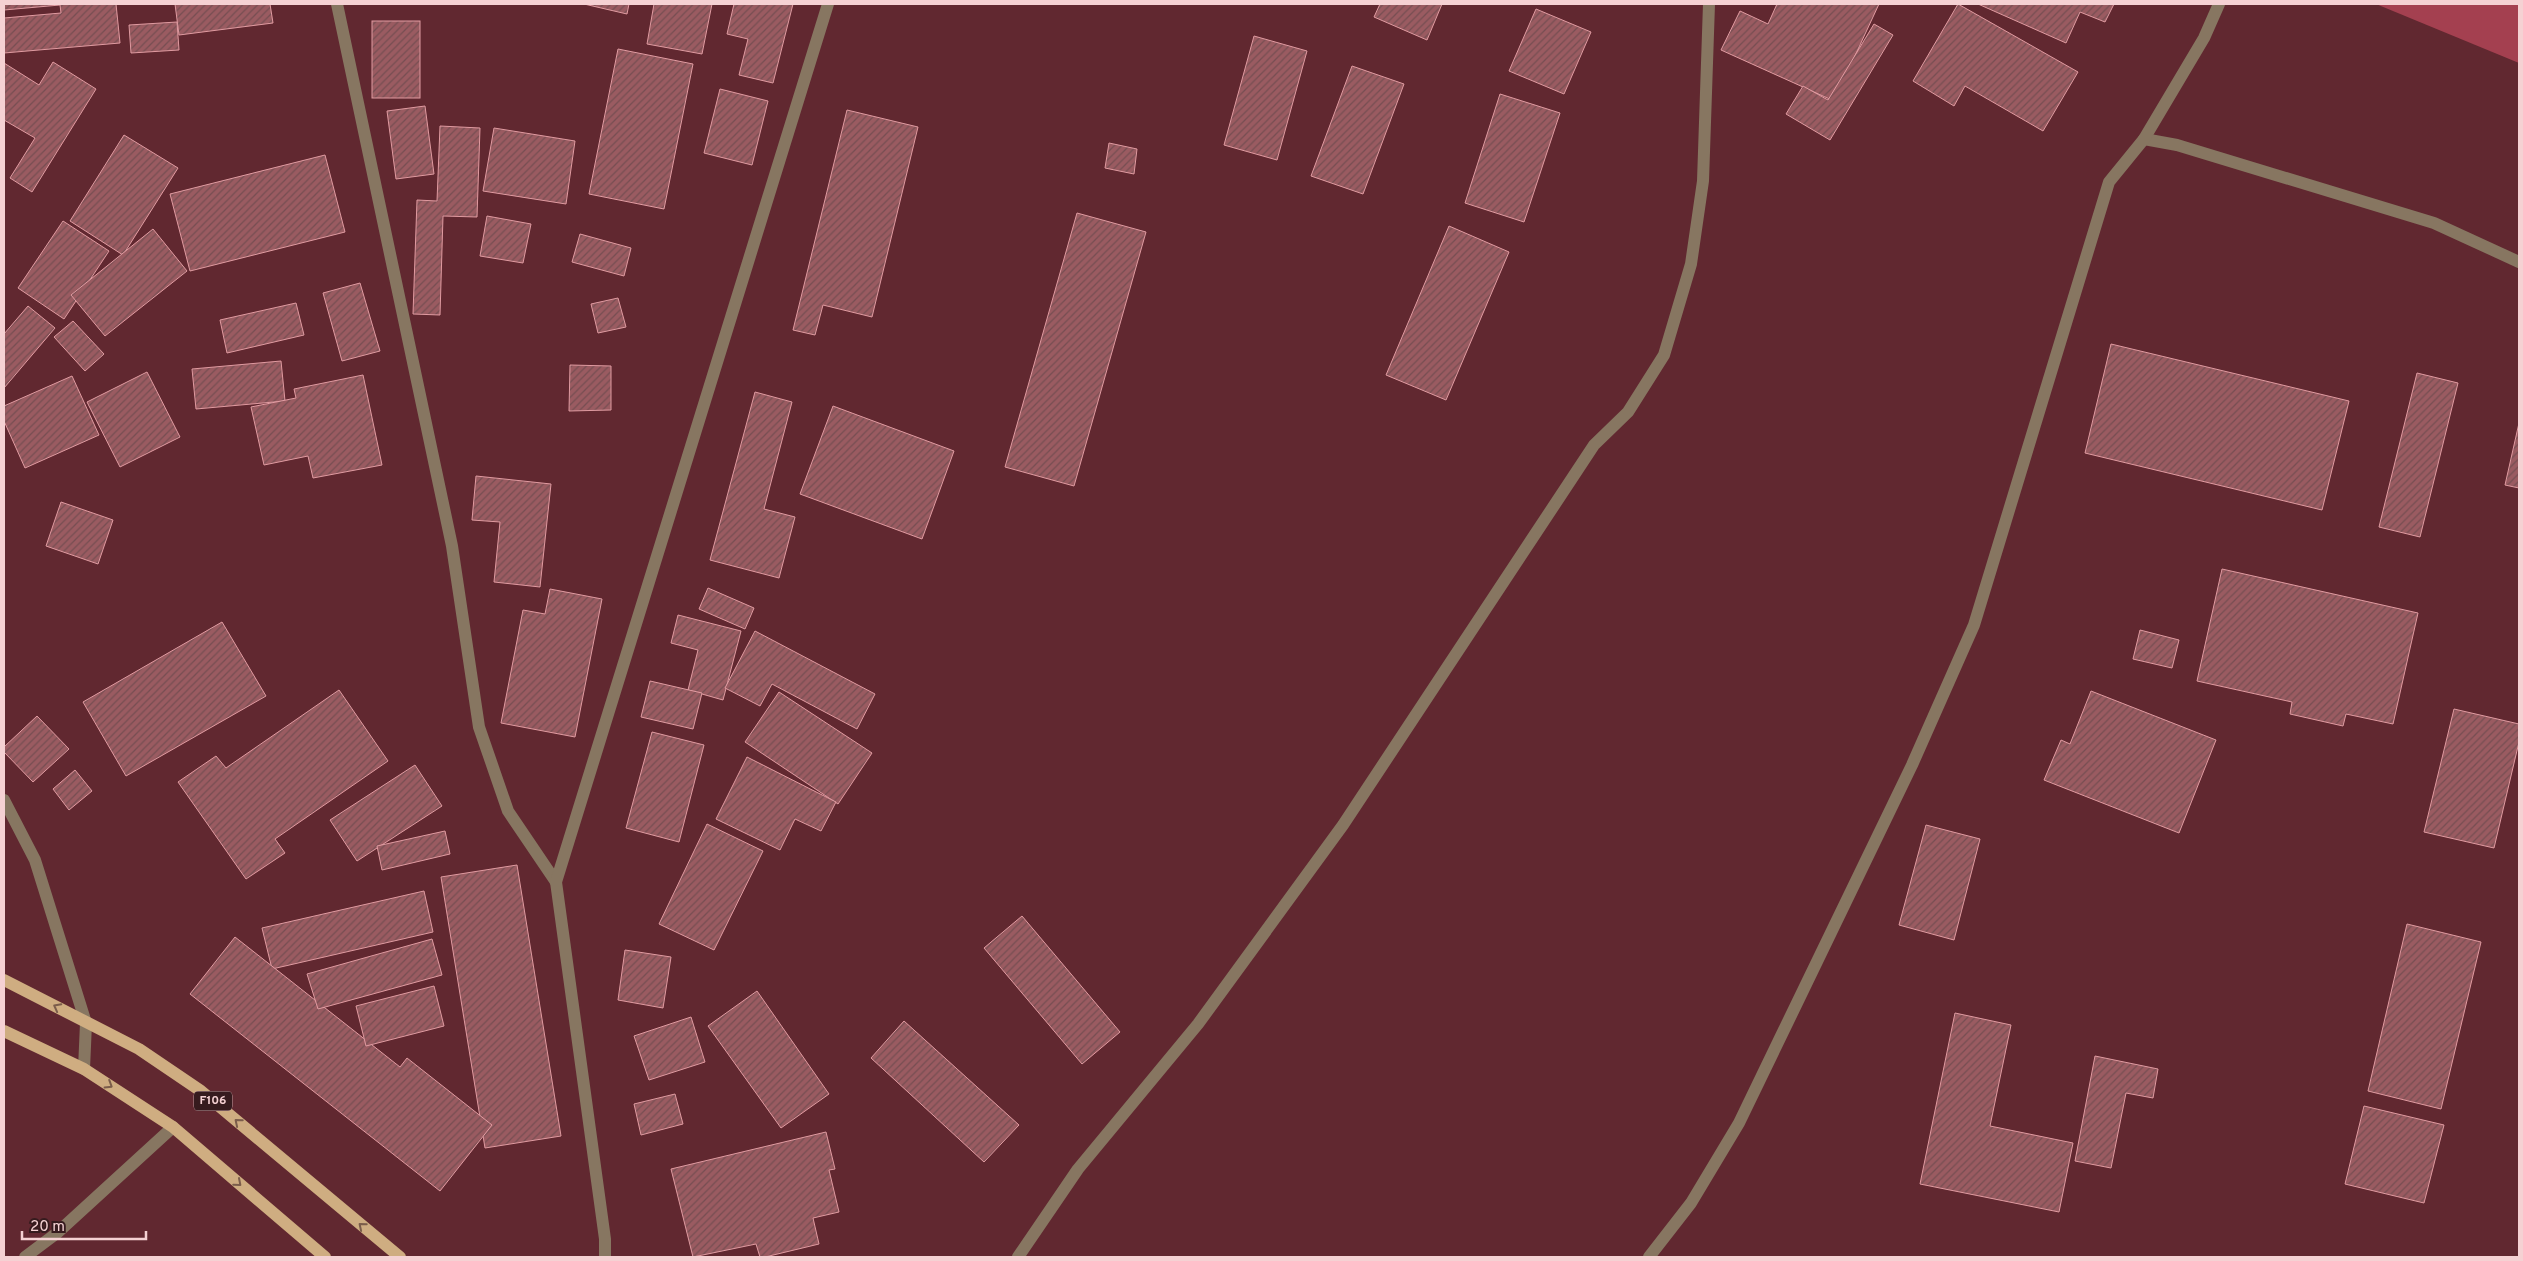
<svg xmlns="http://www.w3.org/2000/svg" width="2523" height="1261" font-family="Overpass,sans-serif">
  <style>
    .park { fill: #a44050 }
    .building { fill: url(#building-hatch); stroke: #e09ba1 }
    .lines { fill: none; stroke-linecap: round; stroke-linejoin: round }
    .minor { stroke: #877661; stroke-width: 12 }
    .major { stroke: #cfad81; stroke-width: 12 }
    .oneway { stroke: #7b5d4b }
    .labels { text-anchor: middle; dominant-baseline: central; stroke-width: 4; stroke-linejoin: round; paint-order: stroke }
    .shield { fill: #361b1e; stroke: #bc9a9d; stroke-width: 1 }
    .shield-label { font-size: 12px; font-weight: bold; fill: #f5d1d3 }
  </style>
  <defs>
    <pattern id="building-hatch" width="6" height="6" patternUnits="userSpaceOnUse" patternTransform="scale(1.25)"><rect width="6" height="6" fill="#9a5b61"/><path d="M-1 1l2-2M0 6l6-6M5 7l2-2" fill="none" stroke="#764e52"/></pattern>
  </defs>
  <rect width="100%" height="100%" fill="#612830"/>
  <polygon class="park" points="2376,4 2519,4 2519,63"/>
  <g class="building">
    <polygon points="4,4 116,4 120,43 4,53 4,18 61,13 60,5 4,10"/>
    <polygon points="175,4 270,4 273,23 179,35"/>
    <polygon points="584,4 629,4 627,14"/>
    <polygon points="654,4 712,4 702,54 647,44"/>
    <polygon points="734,4 793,4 773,83 739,75 748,39 727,34"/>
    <polygon points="1380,4 1442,4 1427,40 1374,17"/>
    <polygon points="1777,4 1879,4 1834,101 1721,50 1740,11 1768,24"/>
    <polygon points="1958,4 2078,72 2043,131 1965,86 1954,106 1913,81"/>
    <polygon points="1978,4 2114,4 2105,22 2080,12 2066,43"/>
    <polygon points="1536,9 1591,32 1564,94 1509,71"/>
    <rect x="372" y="21" width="48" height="77"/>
    <polygon points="177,22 179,50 131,53 129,25"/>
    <polygon points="1874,24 1893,35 1830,140 1786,114 1803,86 1828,100"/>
    <polygon points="1254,36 1307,51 1277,160 1224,145"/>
    <polygon points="618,49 693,64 664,209 589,194"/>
    <polygon points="53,62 96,89 32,192 10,178 35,138 4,120 4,63 39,85"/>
    <polygon points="1352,66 1404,84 1363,194 1311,176"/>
    <polygon points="720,89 768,101 752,165 704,153"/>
    <polygon points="1500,94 1560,113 1524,222 1465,203"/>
    <polygon points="425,106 434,174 396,179 387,111"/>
    <polygon points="847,110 918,127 872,317 823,305 815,335 793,330"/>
    <polygon points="440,126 480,128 477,217 443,216 440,315 413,314 417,200 437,201"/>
    <polygon points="494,128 575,141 566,204 483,191"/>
    <polygon points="124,135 178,168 123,255 70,221"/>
    <polygon points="1109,143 1137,149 1134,174 1105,168"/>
    <polygon points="325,155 345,232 190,271 170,194"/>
    <polygon points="1077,213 1146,232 1074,486 1005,467"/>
    <polygon points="487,216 531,224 523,263 480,256"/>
    <polygon points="63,221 109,251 64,319 18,288"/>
    <polygon points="1449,226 1509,252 1446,400 1386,375"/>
    <polygon points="153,229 187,271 105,336 71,295"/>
    <polygon points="580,234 631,248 624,276 572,262"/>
    <polygon points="360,283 380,351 342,361 323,293"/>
    <polygon points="618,298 626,327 598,333 591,304"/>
    <polygon points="296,303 304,335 227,353 220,320"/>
    <polygon points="28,306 55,328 4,388 4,334"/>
    <polygon points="73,321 104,354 85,371 54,337"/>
    <polygon points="2111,344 2349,401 2322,510 2085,453"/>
    <polygon points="281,361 285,401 196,409 192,369"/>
    <polygon points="570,365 611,366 611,410 569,411"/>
    <polygon points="147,372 180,437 120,467 87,402"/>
    <polygon points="2417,373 2458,383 2420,537 2379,527"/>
    <polygon points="363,375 382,465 313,478 308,456 264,465 251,407 296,398 294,389"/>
    <polygon points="72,376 99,435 25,468 4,421 4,406"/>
    <polygon points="755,392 792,402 764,509 795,517 779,578 710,560"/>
    <polygon points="833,406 954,451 922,539 800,494"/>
    <polygon points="2519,423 2519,488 2505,485"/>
    <polygon points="476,476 551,484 540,587 494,582 500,522 472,520"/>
    <polygon points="61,502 113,520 98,564 46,546"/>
    <polygon points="2222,569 2418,613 2393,724 2346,714 2343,726 2290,714 2292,702 2197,681"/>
    <polygon points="708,588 754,608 745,629 699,609"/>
    <polygon points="550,589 602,599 575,737 501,723 523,610 545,614"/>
    <polygon points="678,615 741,631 723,700 688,690 698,650 671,643"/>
    <polygon points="222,622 266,696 126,776 83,702"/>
    <polygon points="2140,630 2179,640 2172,668 2133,659"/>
    <polygon points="755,631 875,694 857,729 772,684 760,706 725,688"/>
    <polygon points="650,681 702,693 693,729 641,717"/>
    <polygon points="339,690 388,761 275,839 285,853 246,879 178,782 216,756 226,768"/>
    <polygon points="2091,691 2216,740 2179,833 2044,780 2061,740 2070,744"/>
    <polygon points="779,692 872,753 838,804 745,742"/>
    <polygon points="2454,709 2519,724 2519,742 2494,848 2424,832"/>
    <polygon points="37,716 69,749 33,782 4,752 4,747"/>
    <polygon points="652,732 704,745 679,842 626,828"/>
    <polygon points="747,757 836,802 821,831 795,819 780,850 716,819"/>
    <polygon points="415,765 442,806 357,861 330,820"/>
    <polygon points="75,770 92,791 69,810 53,789"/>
    <polygon points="707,824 763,851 714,950 659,924"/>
    <polygon points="1926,825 1980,839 1954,940 1899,925"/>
    <polygon points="445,831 450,854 382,870 377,846"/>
    <polygon points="517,865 561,1136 485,1148 441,877"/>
    <polygon points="424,891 433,932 272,969 262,928"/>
    <polygon points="1022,916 1120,1032 1082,1064 984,948"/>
    <polygon points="2407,924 2481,942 2441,1109 2368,1091"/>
    <polygon points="235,937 400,1067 407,1058 492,1125 440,1191 190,994"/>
    <polygon points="432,939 442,975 318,1009 307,974"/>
    <polygon points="625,950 671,957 663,1008 618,1000"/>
    <polygon points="434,986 444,1026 366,1046 356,1006"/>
    <polygon points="757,991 829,1094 781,1128 708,1026"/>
    <polygon points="1955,1013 2011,1025 1990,1126 2073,1143 2059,1212 1920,1184"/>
    <polygon points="691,1017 705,1062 649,1080 634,1036"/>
    <polygon points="904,1021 1019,1125 984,1162 871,1058"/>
    <polygon points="2095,1056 2158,1069 2153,1098 2126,1093 2111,1168 2075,1161"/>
    <polygon points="675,1094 683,1124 641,1135 634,1104"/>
    <polygon points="2364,1106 2444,1125 2424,1203 2345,1184"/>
    <polygon points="826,1132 835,1169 829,1170 839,1212 813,1218 819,1244 765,1257 760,1257 756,1244 693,1257 671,1169"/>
  </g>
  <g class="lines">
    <g class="minor">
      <polyline points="337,4 452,546 479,727 508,811 556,882"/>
      <polyline points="2144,139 2177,145 2434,223 2519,262"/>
      <polyline points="4,800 35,860 86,1023 84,1069"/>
      <polyline points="25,1257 57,1233 173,1127"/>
      <polyline points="605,1257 605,1239 556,882 828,4"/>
      <polyline points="1018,1257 1078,1169 1198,1024 1343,825 1594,445 1628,412 1664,355 1691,264 1703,181 1709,4"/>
      <polyline points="1649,1257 1691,1203 1739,1123 1912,765 1974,625 2109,182 2144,139 2204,38 2219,4"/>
    </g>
    <g class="major">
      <polyline points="4,980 139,1049 201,1091 400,1257"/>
      <polyline points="4,1031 84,1069 173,1127 325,1257"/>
    </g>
  </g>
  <defs><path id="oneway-chevron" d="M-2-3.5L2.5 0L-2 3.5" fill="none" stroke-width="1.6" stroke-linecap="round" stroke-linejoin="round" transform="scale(1.25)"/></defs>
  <g class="oneway">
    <use href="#oneway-chevron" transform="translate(57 1007) rotate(-152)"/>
    <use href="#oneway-chevron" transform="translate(109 1085) rotate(32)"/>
    <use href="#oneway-chevron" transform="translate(238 1122) rotate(-140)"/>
    <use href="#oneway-chevron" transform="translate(238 1183) rotate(41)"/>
    <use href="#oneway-chevron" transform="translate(362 1226) rotate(-140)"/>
  </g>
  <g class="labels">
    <rect class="shield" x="194" y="1091.5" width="38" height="19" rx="4"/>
    <g class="shield-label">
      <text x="213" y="1101">F106</text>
    </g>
  </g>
  <rect width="2523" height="1261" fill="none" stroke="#f5d1d3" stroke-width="10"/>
  <path d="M22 1231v8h124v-8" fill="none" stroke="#f5d1d3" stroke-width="2.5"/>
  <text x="30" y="1231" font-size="15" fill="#f5d1d3" stroke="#361b1e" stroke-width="4" paint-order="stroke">20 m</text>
</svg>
